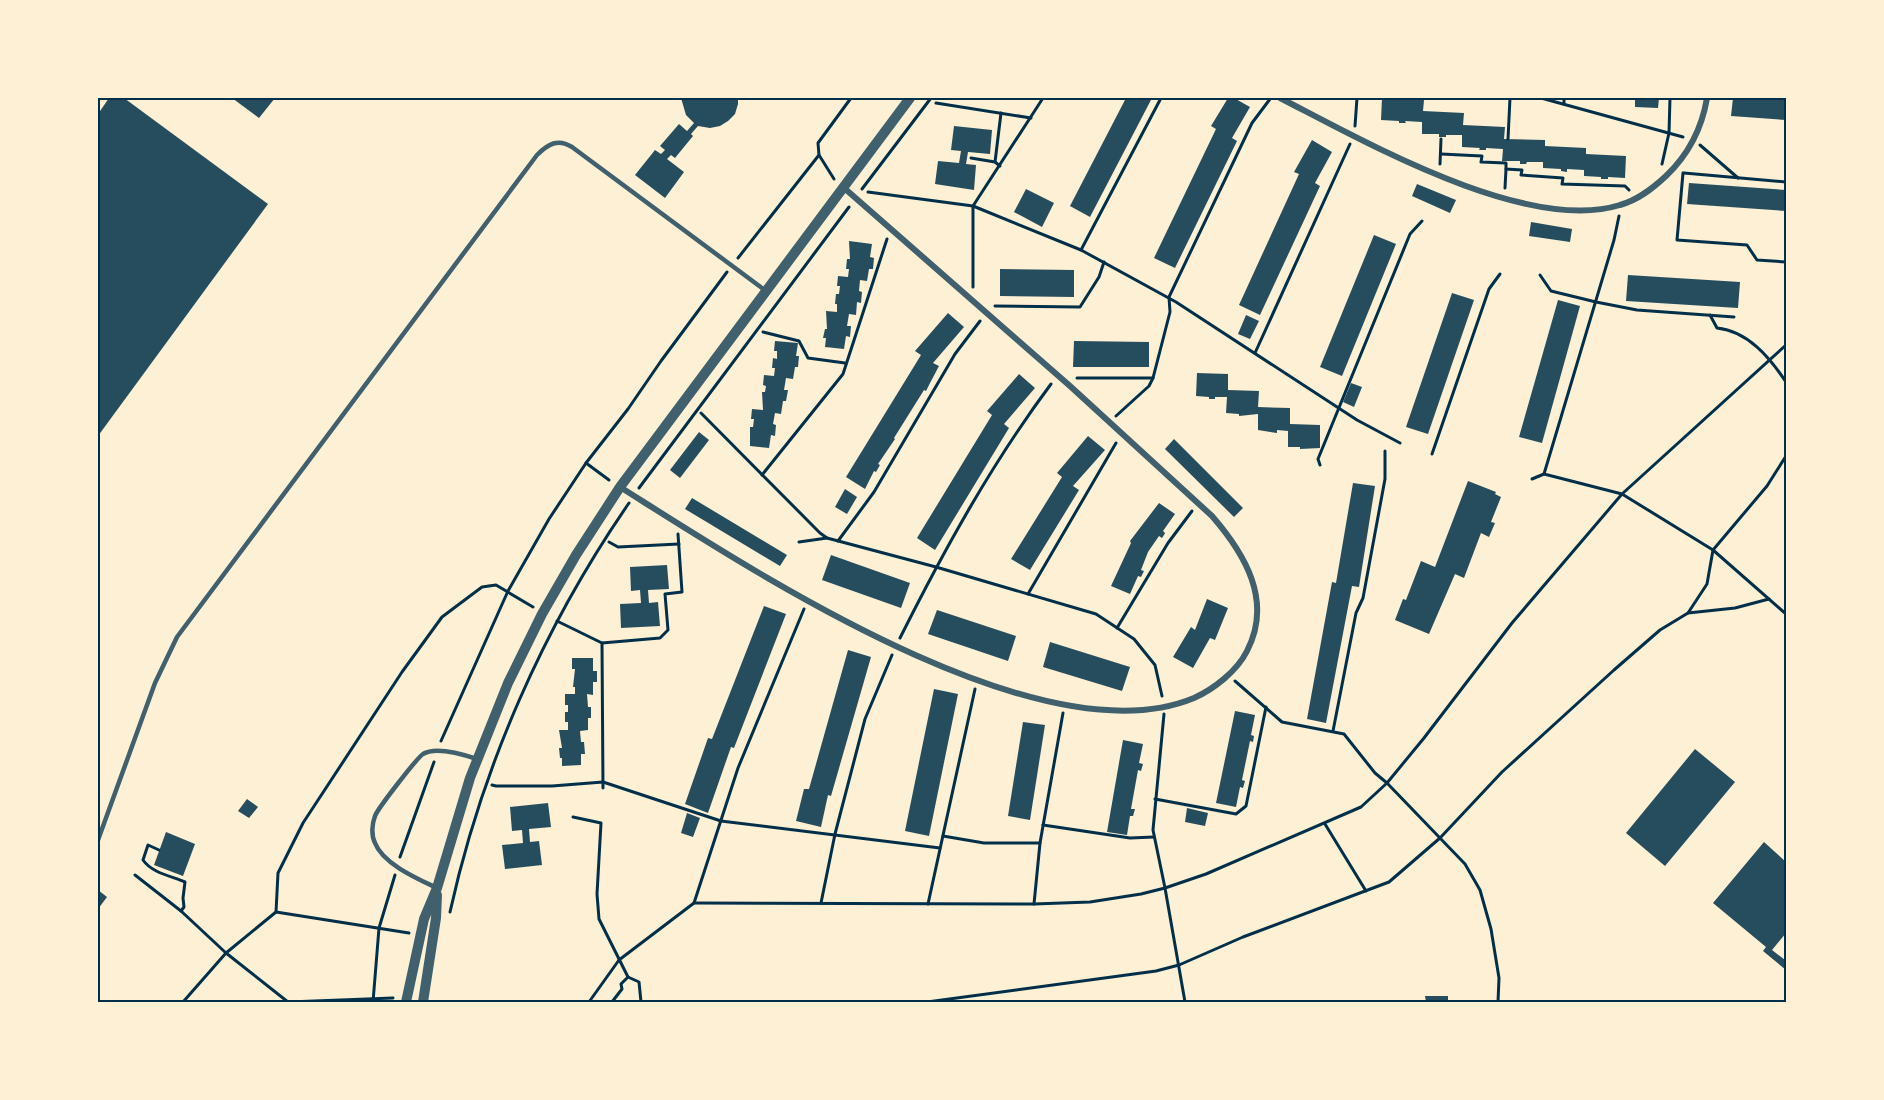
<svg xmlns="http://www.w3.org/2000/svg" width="1884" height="1100" font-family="Signika,sans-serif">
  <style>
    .building { fill: #264d5e }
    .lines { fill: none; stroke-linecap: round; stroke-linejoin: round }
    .path { stroke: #003049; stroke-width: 3 }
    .service { stroke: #3f606c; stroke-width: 4.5 }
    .minor { stroke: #3f606c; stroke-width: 6 }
    .tertiary { stroke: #3f606c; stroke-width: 10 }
    .neatline { fill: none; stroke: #003049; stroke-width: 2 }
  </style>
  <rect width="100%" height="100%" fill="#fdf0d5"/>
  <g class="building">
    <polygon points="109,98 124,98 268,204 98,436 98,114"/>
    <polygon points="232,98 275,98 259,118"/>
    <polygon points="681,98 738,98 738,104 735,114 728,121 720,126 710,128 698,126 691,134 693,136 675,158 671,155 667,159 684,172 665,198 635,175 655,150 661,154 665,150 660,146 679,124 687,131 694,123 686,115"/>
    <polygon points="1126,98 1152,98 1090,217 1070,206"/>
    <polygon points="1228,98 1234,98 1250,107 1232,138 1237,141 1175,268 1154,258 1216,129 1211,126"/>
    <polygon points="1382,98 1424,100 1423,111 1464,113 1463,125 1505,127 1504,139 1545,140 1545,146 1586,148 1586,154 1626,156 1625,178 1608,177 1608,179 1601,179 1601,177 1584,176 1584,170 1567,169 1567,172 1561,171 1561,169 1543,168 1543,162 1527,162 1526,164 1520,164 1520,161 1502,161 1503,149 1486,148 1486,150 1479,150 1480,148 1462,147 1462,135 1446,135 1446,137 1439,137 1439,134 1422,134 1422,122 1405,121 1406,123 1399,123 1399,121 1381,120"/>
    <polygon points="1635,98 1659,98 1658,108 1635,107"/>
    <polygon points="1733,98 1786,99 1786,120 1731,116"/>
    <polygon points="954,126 992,130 990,154 968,152 966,164 976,165 974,190 935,184 938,161 959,163 961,151 951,150"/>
    <polygon points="1312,140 1332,152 1315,183 1320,186 1260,315 1239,305 1299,174 1294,172"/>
    <polygon points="1689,183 1786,190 1786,211 1687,204"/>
    <polygon points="1417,184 1456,200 1450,213 1412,196"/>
    <polygon points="1026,189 1054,203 1042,227 1014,212"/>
    <polygon points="1531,222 1572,229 1570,242 1529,236"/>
    <polygon points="1374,235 1396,244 1342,376 1320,367"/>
    <polygon points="849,241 872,244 870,257 874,258 873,269 869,269 867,281 860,280 859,291 862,292 861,303 857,302 856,315 849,314 847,326 851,326 850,337 846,336 844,349 825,347 826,338 823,338 825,329 827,329 826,311 837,312 837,304 835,304 836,294 839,294 840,286 837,286 838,276 848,277 849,269 846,269 847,259 850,259"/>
    <polygon points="1000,269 1074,270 1074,297 1000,296"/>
    <polygon points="1628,275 1740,282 1738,308 1626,301"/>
    <polygon points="1452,293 1474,300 1428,434 1406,427"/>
    <polygon points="1558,300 1580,306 1542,443 1519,437"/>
    <polygon points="948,313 964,327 933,363 939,366 929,385 926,391 924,390 894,438 895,439 878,464 880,465 876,472 874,471 865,489 846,477 921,355 915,351"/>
    <polygon points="1246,315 1259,321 1250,339 1238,334"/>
    <polygon points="775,341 798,343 796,356 799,356 798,367 795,367 793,379 786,378 784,390 788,390 786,401 783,401 781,414 775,413 773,424 776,425 775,436 771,435 769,448 750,446 750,427 753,427 754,419 751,419 752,409 763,410 762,392 765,392 766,386 763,385 764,375 774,376 775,368 772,368 773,358 777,359 777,351 774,351"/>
    <polygon points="1074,341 1149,342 1149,367 1073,367"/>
    <polygon points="1197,373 1228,374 1228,390 1259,391 1258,407 1290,408 1290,424 1320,425 1320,448 1300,449 1300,447 1288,447 1288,431 1277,430 1277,433 1258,430 1258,414 1239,416 1239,414 1226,413 1227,397 1215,397 1215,399 1209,399 1209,397 1196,396"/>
    <polygon points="1019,374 1035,388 1004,424 1009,428 935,550 917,538 992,415 987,411"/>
    <polygon points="1351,383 1362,387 1354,407 1343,402"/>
    <polygon points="699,432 709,440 680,478 670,470"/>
    <polygon points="1088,436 1105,450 1073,486 1079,490 1030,570 1011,559 1062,477 1057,473"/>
    <polygon points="1174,439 1243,508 1234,517 1165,449"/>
    <polygon points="1468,481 1496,492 1495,494 1501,497 1491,522 1495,523 1489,537 1481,533 1464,578 1455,574 1429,634 1395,620 1403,599 1406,600 1421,561 1435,567"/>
    <polygon points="1353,483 1375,486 1359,587 1352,586 1326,723 1307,719 1332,582 1336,583"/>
    <polygon points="845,489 857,497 847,514 835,507"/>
    <polygon points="692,498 787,555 780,566 685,509"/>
    <polygon points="1159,503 1175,514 1163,531 1165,533 1164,535 1162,538 1159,536 1148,552 1141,570 1144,571 1141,577 1138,576 1130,594 1111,586 1131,543 1130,541"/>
    <polygon points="831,555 910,583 901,608 822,580"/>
    <polygon points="667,565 669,589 648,590 649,603 658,602 660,626 621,628 620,604 641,603 640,590 631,591 630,567"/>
    <polygon points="1207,599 1228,608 1215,640 1210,638 1193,668 1173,657 1191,627 1195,630"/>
    <polygon points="764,606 786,614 734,748 731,747 708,813 685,804 708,738 712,739"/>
    <polygon points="937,610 1016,636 1008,661 928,634"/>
    <polygon points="1050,642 1130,667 1122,691 1043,667"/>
    <polygon points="848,650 871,657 831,796 828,795 821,827 796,821 804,789 809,789"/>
    <polygon points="572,658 593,658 593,671 597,671 597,682 593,682 593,695 587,694 588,707 591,707 591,718 588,718 588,730 580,731 581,742 584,742 585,754 581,754 581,765 562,766 562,758 560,758 559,748 562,748 559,730 568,730 568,722 565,722 565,712 568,712 568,705 565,705 565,694 575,694 575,687 573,687 575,669 572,669"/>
    <polygon points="934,689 958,694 929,836 905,831"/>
    <polygon points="1235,711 1255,715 1251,735 1254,736 1253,742 1250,741 1242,780 1245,781 1243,788 1240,787 1236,807 1216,803"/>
    <polygon points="1023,722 1045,725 1030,820 1008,816"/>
    <polygon points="1123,740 1143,744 1139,763 1143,764 1141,771 1138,770 1131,809 1135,809 1133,816 1130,816 1127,835 1107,832"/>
    <polygon points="1695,749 1735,782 1665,866 1626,833"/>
    <polygon points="247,799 258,807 249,818 238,811"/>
    <polygon points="548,803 551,827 529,829 530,842 539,841 542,865 505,869 502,845 523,843 522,830 512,831 510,807"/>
    <polygon points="1187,808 1208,813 1205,826 1185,822"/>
    <polygon points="687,813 700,818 693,837 681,833"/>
    <polygon points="166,832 195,844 183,876 154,865"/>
    <polygon points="1764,842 1786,862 1786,933 1772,950 1785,960 1786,958 1786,970 1763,951 1766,947 1713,903"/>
    <polygon points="98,890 107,897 98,909"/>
    <polygon points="1425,996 1448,996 1448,1002 1426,1002"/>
  </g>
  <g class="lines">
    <g class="path">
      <polyline points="1541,98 1683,137"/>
      <polyline points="936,103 1031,118"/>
      <polyline points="1564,104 1564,98"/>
      <polyline points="1355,126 1357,98"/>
      <polyline points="1508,139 1510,98"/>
      <polyline points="1700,145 1738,178"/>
      <polyline points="1441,154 1482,156 1481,162 1506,163 1506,169 1522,170 1521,175 1563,178 1562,184 1625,186 1629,190"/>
      <polyline points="819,155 834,179"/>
      <polyline points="971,158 995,162 1000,166"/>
      <polyline points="995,162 1001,113"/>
      <polyline points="1440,164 1441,139"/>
      <polyline points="1662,164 1669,133 1670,98"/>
      <polyline points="1683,173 1677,240 1747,245 1757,260 1786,262"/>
      <polyline points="1684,173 1786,182"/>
      <polyline points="1505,188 1506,169"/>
      <polyline points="862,189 931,98"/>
      <polyline points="868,192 973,206 1081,250 1176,302 1357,420 1400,443"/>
      <polyline points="1081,250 1161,98"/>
      <polyline points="738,258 819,155 818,143 851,98"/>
      <polyline points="1540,275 1551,291 1596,302 1637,310 1734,317"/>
      <polyline points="973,287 973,206 1043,98"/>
      <polyline points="995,306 1080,307 1099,277 1104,262"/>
      <path d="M 1710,315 L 1717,328 C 1748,331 1770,358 1786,382"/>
      <polyline points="763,332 799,341 808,358 845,363"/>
      <polyline points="1255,353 1350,144"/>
      <polyline points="1077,378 1153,378"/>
      <polyline points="701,413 820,533 827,538"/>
      <polyline points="1116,416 1149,386 1153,378 1170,312 1169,297 1252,123 1270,99"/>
      <polyline points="1432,454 1489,289 1500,274"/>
      <polyline points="586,463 609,480"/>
      <polyline points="1320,465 1318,459 1410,234 1422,221"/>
      <polyline points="1544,474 1614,240 1619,216"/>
      <polyline points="762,475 843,374 887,239"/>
      <polyline points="1532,479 1544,474 1622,494 1713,550 1786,614"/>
      <polyline points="639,488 849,207"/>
      <polyline points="838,541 874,492 955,354 980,321"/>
      <polyline points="609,542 618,547 679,544"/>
      <polyline points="799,542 827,538 936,567 1096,614 1134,639 1155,665 1162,696"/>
      <polyline points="1028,594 1116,443"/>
      <polyline points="1688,613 1735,608 1769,599"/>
      <polyline points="557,621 602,643 660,638 668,630 665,594 682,592 678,534"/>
      <polyline points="1117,628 1168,543 1192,511"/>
      <path d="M 900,638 C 944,550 992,463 1051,384"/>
      <polyline points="602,643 603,788"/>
      <polyline points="1235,681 1282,722 1344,734 1375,773 1387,783 1465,864 1480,890 1491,929 1499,978 1498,1002"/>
      <polyline points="1164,714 1153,830 1165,888 1185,1002"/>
      <polyline points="1333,731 1356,613 1363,598 1385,479 1385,451"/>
      <polyline points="441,741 508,591 549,519 586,463 628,409 661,361 727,272"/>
      <polyline points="492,785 496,786 552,786 603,782 721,821 940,848"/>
      <polyline points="1155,799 1236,814 1246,806 1266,707"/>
      <polyline points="573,817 601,823 597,894 599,919 628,977 639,982 641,1002"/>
      <polyline points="1325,824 1366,891"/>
      <polyline points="1043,825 1130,838 1154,837"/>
      <polyline points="943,836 984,843 1040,843"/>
      <path d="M 159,850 L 148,845 L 143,860 C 152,873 171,876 185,882 L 183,898 L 184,907 L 181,911"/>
      <polyline points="400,857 434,762"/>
      <polyline points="135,875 181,911 226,953 288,1002 393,998"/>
      <polyline points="694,903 1034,904 1090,902 1141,894 1165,888 1206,874 1361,807 1387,783 1424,738 1512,623 1622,494 1786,345"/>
      <polyline points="821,903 835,834 865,719 892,655"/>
      <polyline points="928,904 975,689"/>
      <polyline points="1034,904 1040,843 1063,713"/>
      <polyline points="276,912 409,933"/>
      <path d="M 450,912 C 482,767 544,626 629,503"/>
      <polyline points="183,1002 226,953 276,912 278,873 303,823 402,672 442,617 482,587 496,585 533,607"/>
      <polyline points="373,1002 379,928 395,875"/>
      <polyline points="589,1002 619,960 694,903 738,768 804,609"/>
      <polyline points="612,1002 622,989 621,984 628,977"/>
      <polyline points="927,1002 1156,971 1179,965 1243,937 1389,882 1440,838 1502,772 1614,670 1660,630 1688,613 1707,584 1713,550 1767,486 1786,456"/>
    </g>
    <g class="service">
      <path d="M 98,840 L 155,683 L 177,637 L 537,155 C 548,144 558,138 572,147 L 766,291"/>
      <path d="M 437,888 C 418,879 383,864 375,843 C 371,835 372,824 375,816 C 378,808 417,758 423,754 C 436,746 465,755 477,759"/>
    </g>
    <g class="minor">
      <path d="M 1280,98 C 1364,141 1526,234 1620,205 C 1638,200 1652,189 1666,176 C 1688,155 1702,128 1707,98"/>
      <path d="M 620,487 C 749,568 1040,762 1194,698 C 1214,689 1237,671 1247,651 C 1273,601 1245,554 1212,516 L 1070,386 L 843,187"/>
    </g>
    <g class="tertiary">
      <polyline points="406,1002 424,919 437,888 470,778 508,683 542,614 576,555 620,487 910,98"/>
      <polyline points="423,1002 436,918 437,895"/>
    </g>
  </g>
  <rect width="1884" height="1100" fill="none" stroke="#fdf0d5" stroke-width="198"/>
  <rect x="99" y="99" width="1686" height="902" class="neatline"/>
</svg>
